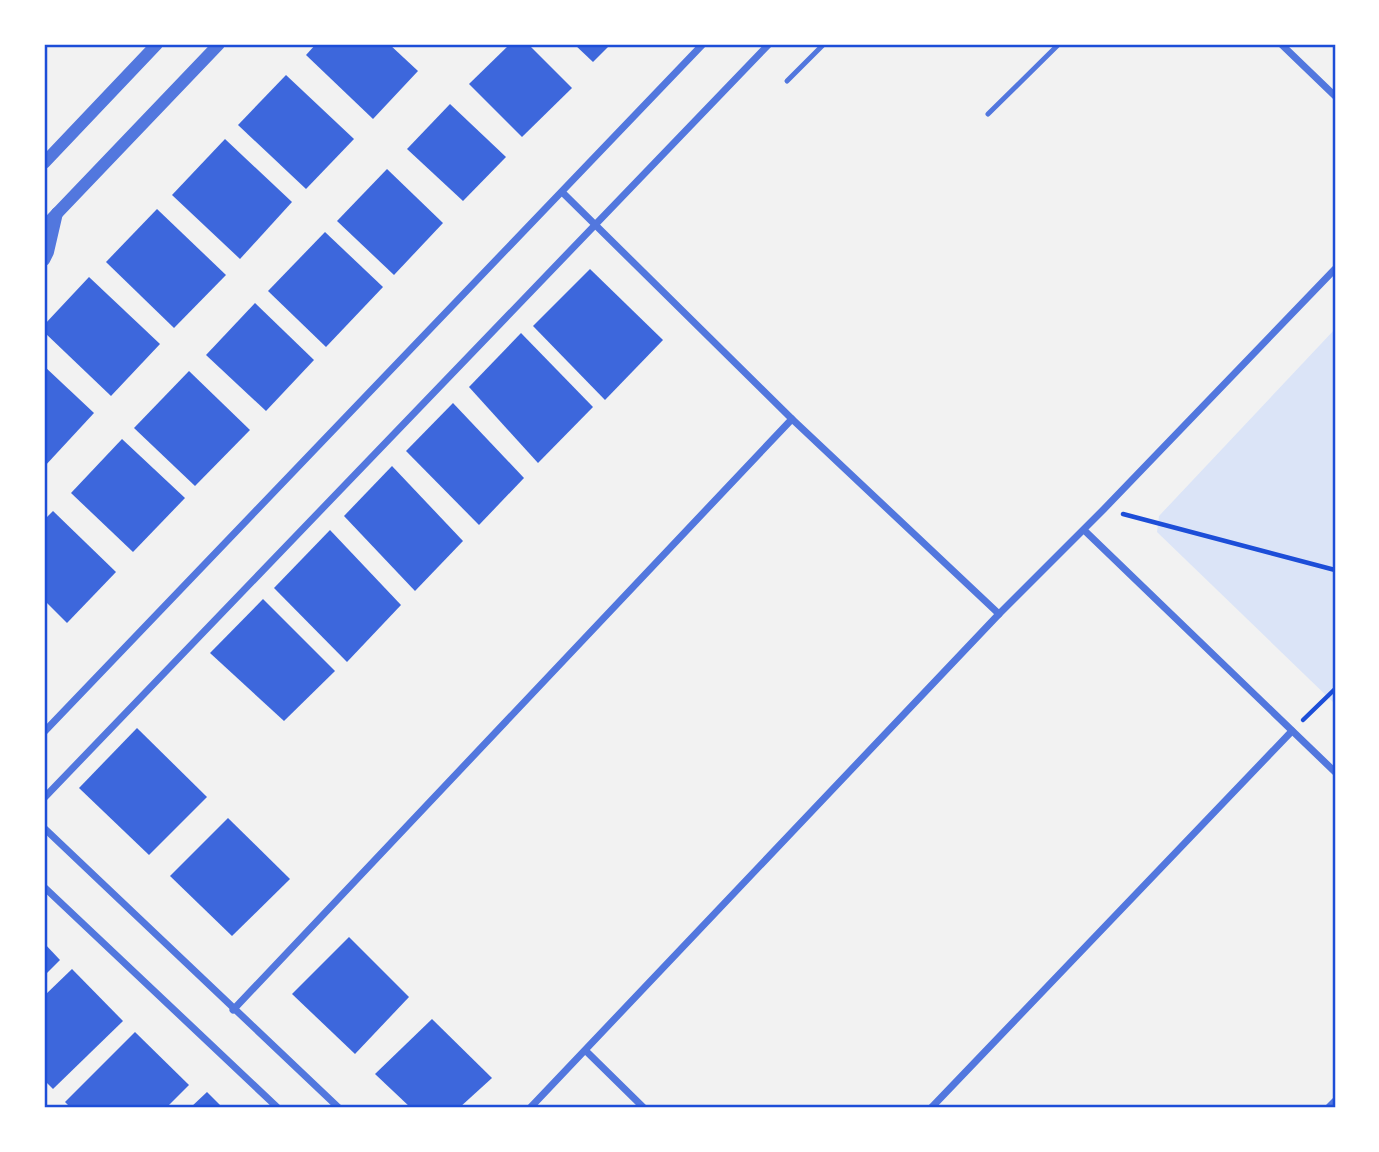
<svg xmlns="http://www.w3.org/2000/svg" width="1379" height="1152" font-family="'Noto Sans',sans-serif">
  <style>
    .green { fill: #dbe4f7 }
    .building { fill: #3d67dc }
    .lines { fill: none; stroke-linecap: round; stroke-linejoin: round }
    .path { stroke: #1d4ed8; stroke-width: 4.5 }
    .service { stroke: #5277de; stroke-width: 5 }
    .minor { stroke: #5277de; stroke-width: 7 }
    .tertiary { stroke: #5277de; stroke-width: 12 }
    .neatline { fill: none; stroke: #1d4ed8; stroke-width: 2.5 }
  </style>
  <rect width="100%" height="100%" fill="#f2f2f2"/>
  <polygon class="green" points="1335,329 1335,704 1157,532 1159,516"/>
  <g class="building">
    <polygon points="316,44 389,44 418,71 373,119 306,55"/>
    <polygon points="510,44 528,44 572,88 522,137 469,84"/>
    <polygon points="574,44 611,44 593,62"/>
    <polygon points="286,75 354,139 306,189 238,125"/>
    <polygon points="450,104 506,157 463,201 407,149"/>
    <polygon points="225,139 292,202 240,259 172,195"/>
    <polygon points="387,169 443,223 394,275 337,221"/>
    <polygon points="157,209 226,275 174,328 106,262"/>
    <polygon points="325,232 383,287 326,347 268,291"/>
    <polygon points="590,269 663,340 605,400 533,326"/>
    <polygon points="89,277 160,344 111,396 44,332 44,325"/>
    <polygon points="255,303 314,360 266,411 206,355"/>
    <polygon points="521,333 593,407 538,463 469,387"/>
    <polygon points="44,366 94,413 44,467"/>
    <polygon points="189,371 250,430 195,486 134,428"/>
    <polygon points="453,403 524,478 479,525 406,451"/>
    <polygon points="122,439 185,498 133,552 71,493"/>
    <polygon points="392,466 463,541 415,591 344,516"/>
    <polygon points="53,511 116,572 67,623 44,600 44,520"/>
    <polygon points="330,530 401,605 347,662 274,588"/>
    <polygon points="263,599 335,671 284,721 210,653"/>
    <polygon points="137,728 207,797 149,855 79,788"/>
    <polygon points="228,818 290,879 232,936 170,876"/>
    <polygon points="349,937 409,997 355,1054 292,994"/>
    <polygon points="44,943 60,960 44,976"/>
    <polygon points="72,969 123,1021 53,1089 44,1080 44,996"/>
    <polygon points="432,1019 492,1078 459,1108 411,1108 375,1074"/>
    <polygon points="135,1032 189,1085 166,1108 71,1108 65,1102"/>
    <polygon points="207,1092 223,1108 190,1108"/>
  </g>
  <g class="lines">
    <g class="path">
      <polyline points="1123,514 1335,570"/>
      <polyline points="1303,720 1335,689"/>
    </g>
    <g class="service">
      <polyline points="787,81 824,44"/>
      <polyline points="988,114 1059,44"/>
    </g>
    <g class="minor">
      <polyline points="1281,44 1335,96"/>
      <polyline points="562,192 792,419 999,614"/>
      <polyline points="1084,530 1335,772"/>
      <polyline points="44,732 703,44"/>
      <polyline points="44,798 769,44"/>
      <polyline points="44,828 339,1108"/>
      <polyline points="44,887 278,1108"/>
      <polyline points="233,1010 792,419"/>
      <polyline points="586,1051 644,1108"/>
      <polyline points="530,1108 999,614 1104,509 1335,269"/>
      <polyline points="931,1108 1292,731"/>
      <polyline points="1328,1108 1335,1101"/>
    </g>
    <g class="tertiary">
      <polyline points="44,163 157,44"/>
      <polyline points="44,227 219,44"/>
      <polyline points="44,260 48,252 57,213"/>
    </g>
  </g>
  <rect width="1379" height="1152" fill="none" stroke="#ffffff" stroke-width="91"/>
  <rect x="46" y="46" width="1288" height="1060" class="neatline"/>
</svg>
